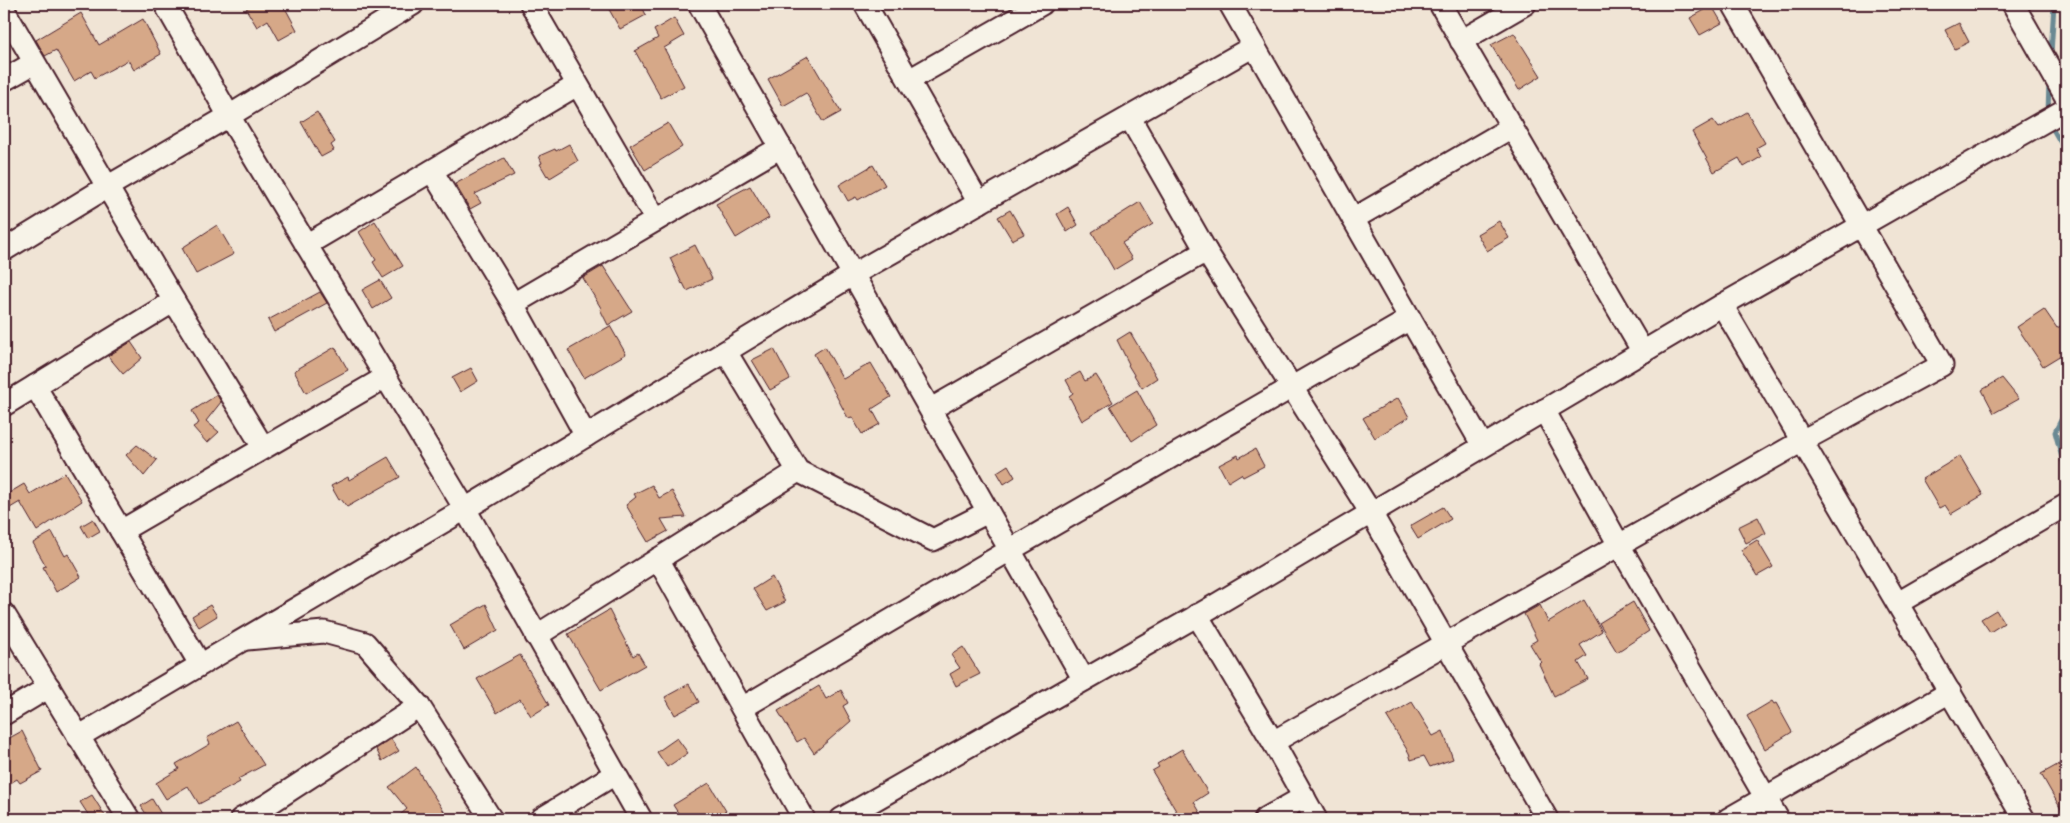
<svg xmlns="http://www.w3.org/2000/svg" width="2070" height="823" font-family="Itim,sans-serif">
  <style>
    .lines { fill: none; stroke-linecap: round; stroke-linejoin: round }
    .stream { stroke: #6a8993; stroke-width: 5 }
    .building { fill: #d6a888; stroke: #4a1f2b }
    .minor-casing { stroke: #4a1f2b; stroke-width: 25 }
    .minor { stroke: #f7f3e8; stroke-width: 21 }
  </style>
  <rect width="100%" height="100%" fill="#f0e4d5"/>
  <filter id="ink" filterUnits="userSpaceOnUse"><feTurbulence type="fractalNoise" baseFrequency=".02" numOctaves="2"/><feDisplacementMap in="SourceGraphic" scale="10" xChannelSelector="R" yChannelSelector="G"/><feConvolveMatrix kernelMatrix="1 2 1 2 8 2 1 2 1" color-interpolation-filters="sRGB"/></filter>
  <g filter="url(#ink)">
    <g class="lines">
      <g class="stream">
        <polyline points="2051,54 2054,4"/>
        <polyline points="2048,112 2049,83"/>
        <polyline points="2050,124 2066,152"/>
        <polyline points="2066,410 2055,432 2066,472"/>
      </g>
    </g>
    <g class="building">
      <polygon points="254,4 283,4 297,30 279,40 268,20 257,27 246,9"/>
      <polygon points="606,4 641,4 646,15 620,29"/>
      <polygon points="1712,6 1722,23 1700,35 1690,18"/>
      <polygon points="81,13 99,45 143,19 161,54 134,70 128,60 95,78 91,71 74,81 56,50 45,56 36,40"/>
      <polygon points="674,18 684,36 664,48 684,86 661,98 635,51 658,38 654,30"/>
      <polygon points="1959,23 1969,42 1955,49 1945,30"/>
      <polygon points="1514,33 1541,76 1519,90 1491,45"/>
      <polygon points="808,56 841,112 823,122 806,93 783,106 768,79"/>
      <polygon points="317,112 335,142 331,145 334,150 321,157 301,122"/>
      <polygon points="1747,112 1765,143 1756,148 1761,157 1744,167 1739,158 1714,172 1692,132 1713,120 1719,128"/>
      <polygon points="668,123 682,147 645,170 630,145"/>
      <polygon points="569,144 578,161 550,178 548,175 547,176 540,164 542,163 539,156 555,149 556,151"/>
      <polygon points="504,158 514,175 475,194 481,203 470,209 455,184"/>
      <polygon points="873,165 885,185 858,200 856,197 848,201 839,185"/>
      <polygon points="750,186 769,218 736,238 716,204"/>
      <polygon points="1140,202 1153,224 1122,243 1132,259 1114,270 1092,232"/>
      <polygon points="1068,207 1078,225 1067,232 1057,214"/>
      <polygon points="1010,210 1024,234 1012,240 998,217"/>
      <polygon points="375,221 403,266 383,278 373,262 376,260 359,232"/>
      <polygon points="1499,221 1509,238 1487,251 1477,234"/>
      <polygon points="217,225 234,254 196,274 182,248"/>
      <polygon points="695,245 712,279 687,291 683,283 682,284 670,258"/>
      <polygon points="603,266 632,311 608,325 600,309 601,308 583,278"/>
      <polygon points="380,280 391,298 373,309 362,290"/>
      <polygon points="320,292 327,303 274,332 268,320"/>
      <polygon points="2044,309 2057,328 2066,323 2066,352 2043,366 2017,327"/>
      <polygon points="610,326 626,354 584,378 568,350"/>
      <polygon points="1130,332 1157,378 1142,388 1128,365 1129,364 1117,340"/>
      <polygon points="131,342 142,358 123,374 108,356"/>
      <polygon points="335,347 348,370 306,393 294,371"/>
      <polygon points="825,347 843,379 871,363 891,397 872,409 880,424 862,434 852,417 848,418 814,354"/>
      <polygon points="774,349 790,379 770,390 752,360"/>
      <polygon points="471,368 478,381 460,392 452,378"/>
      <polygon points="1080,372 1085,381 1096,375 1113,402 1082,421 1069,396 1073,393 1066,380"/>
      <polygon points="2002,378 2019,399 1994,413 1982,390"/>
      <polygon points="1137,390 1156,425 1132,441 1110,406"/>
      <polygon points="217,395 221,402 206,421 219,432 207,443 193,427 199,423 192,411"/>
      <polygon points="1398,398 1409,417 1375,438 1363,418"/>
      <polygon points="137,445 157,460 144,476 126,455"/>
      <polygon points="1255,449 1264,466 1243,477 1241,474 1228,482 1219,465 1238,455 1239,458"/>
      <polygon points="1960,456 1983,495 1951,514 1945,505 1939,508 1922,479"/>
      <polygon points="388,457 400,477 347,507 341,499 339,500 331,486 348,477 349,480"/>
      <polygon points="1008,465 1015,477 1004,484 997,472"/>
      <polygon points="65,473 82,501 37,531 20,502 10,508 4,496 24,484 30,494"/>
      <polygon points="652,485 659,498 672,491 686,517 661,519 668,531 648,542 626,505 636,497 634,494"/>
      <polygon points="1443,507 1451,519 1418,539 1410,526"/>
      <polygon points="1758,517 1766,533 1746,543 1738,527"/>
      <polygon points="93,519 100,531 88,538 81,526"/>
      <polygon points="52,532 65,556 68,554 81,577 56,592 43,567 46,566 33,543"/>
      <polygon points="1757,540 1773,567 1757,576 1741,550"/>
      <polygon points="772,577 785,602 767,611 753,589"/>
      <polygon points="1584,600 1602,631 1580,645 1587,656 1578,662 1588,679 1554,696 1539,664 1541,662 1530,644 1537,640 1524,614 1540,605 1548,622"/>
      <polygon points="1633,602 1649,631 1617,652 1599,623"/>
      <polygon points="486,604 498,630 464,650 450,625"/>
      <polygon points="210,605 217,616 199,627 192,616"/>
      <polygon points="609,610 633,656 638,653 645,665 601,690 568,634"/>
      <polygon points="1996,610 2004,623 1990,632 1981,619"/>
      <polygon points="963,647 980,674 956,686 950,674 960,668 951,655"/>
      <polygon points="520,655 549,705 531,716 520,699 497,713 477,679"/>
      <polygon points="689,684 699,702 675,715 665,697"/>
      <polygon points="819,686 826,699 841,690 848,703 843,706 851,721 814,753 804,738 797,742 778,711"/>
      <polygon points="1772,701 1774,704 1776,703 1792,732 1765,749 1747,716"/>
      <polygon points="1412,702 1433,736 1443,731 1453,759 1430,767 1424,756 1411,760 1409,753 1387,717"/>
      <polygon points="236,721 264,765 238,779 240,782 199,804 188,786 166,799 156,783 179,769 176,764 210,744 207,738"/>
      <polygon points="22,731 42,771 20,783 17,779 4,787 4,741"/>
      <polygon points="677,738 688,753 667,767 657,752"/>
      <polygon points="391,739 399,751 382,761 376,749"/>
      <polygon points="1182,749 1208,793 1194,802 1204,819 1181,819 1152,771 1159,767 1157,764"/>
      <polygon points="2061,763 2066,772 2066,818 2041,774"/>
      <polygon points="416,767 426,784 449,819 395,819 407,809 389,787"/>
      <polygon points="709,783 726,811 713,819 682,819 673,805"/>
      <polygon points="92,795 107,819 91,819 80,802"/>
      <polygon points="152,799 164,819 149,819 141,806"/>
    </g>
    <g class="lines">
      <defs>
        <g id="minor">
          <polyline points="165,4 229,116 465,509 641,819"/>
          <polyline points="531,4 656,220"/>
          <polyline points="699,4 1084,680"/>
          <polyline points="865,4 979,203"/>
          <polyline points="1230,4 1483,446"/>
          <polyline points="1440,4 1643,352"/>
          <polyline points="2013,4 2066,97"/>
          <polyline points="4,10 174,301 263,447"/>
          <polyline points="1461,41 1525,4"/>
          <polyline points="4,80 34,63"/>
          <polyline points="909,80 1042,4"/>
          <polyline points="1130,118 1206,251 1371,513 1547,819"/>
          <polyline points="432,171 513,304 586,436"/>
          <polyline points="1353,219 1512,127"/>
          <polyline points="306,245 577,85"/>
          <polyline points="4,250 107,187 229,116 413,4"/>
          <polyline points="513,304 781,147"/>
          <polyline points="1722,305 2024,819"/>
          <polyline points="726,352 798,471 933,540 988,512"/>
          <polyline points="35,386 200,664"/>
          <polyline points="4,405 174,301"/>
          <polyline points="931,409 1206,251"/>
          <polyline points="1544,410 1619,545 1778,819"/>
          <polyline points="121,531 386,377"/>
          <polyline points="658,559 804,819"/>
          <polyline points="1898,603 2066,505"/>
          <polyline points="4,614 129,819"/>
          <polyline points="1197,615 1273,742 1316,819"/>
          <polyline points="536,636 798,471"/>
          <polyline points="247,639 324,632 365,643 419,706 491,819"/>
          <polyline points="742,708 1010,550 1410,319"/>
          <polyline points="4,714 49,687"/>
          <polyline points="78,737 465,509 854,274 1254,46"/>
          <polyline points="1273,742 1802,441 1942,365 1733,4"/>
          <polyline points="241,819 267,805 419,706"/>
          <polyline points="541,819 615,774"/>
          <polyline points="841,819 1207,610 1722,305 2066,109"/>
          <polyline points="1265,819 1304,797"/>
          <polyline points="1728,819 1950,692"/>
        </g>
      </defs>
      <use href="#minor" class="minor-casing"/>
      <use href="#minor" class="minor"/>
    </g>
  </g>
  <rect width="2070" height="823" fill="none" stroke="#f7f3e8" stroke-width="20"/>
  <rect x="10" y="10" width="2050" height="803" fill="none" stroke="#4a1f2b" stroke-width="2" filter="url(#ink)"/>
</svg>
